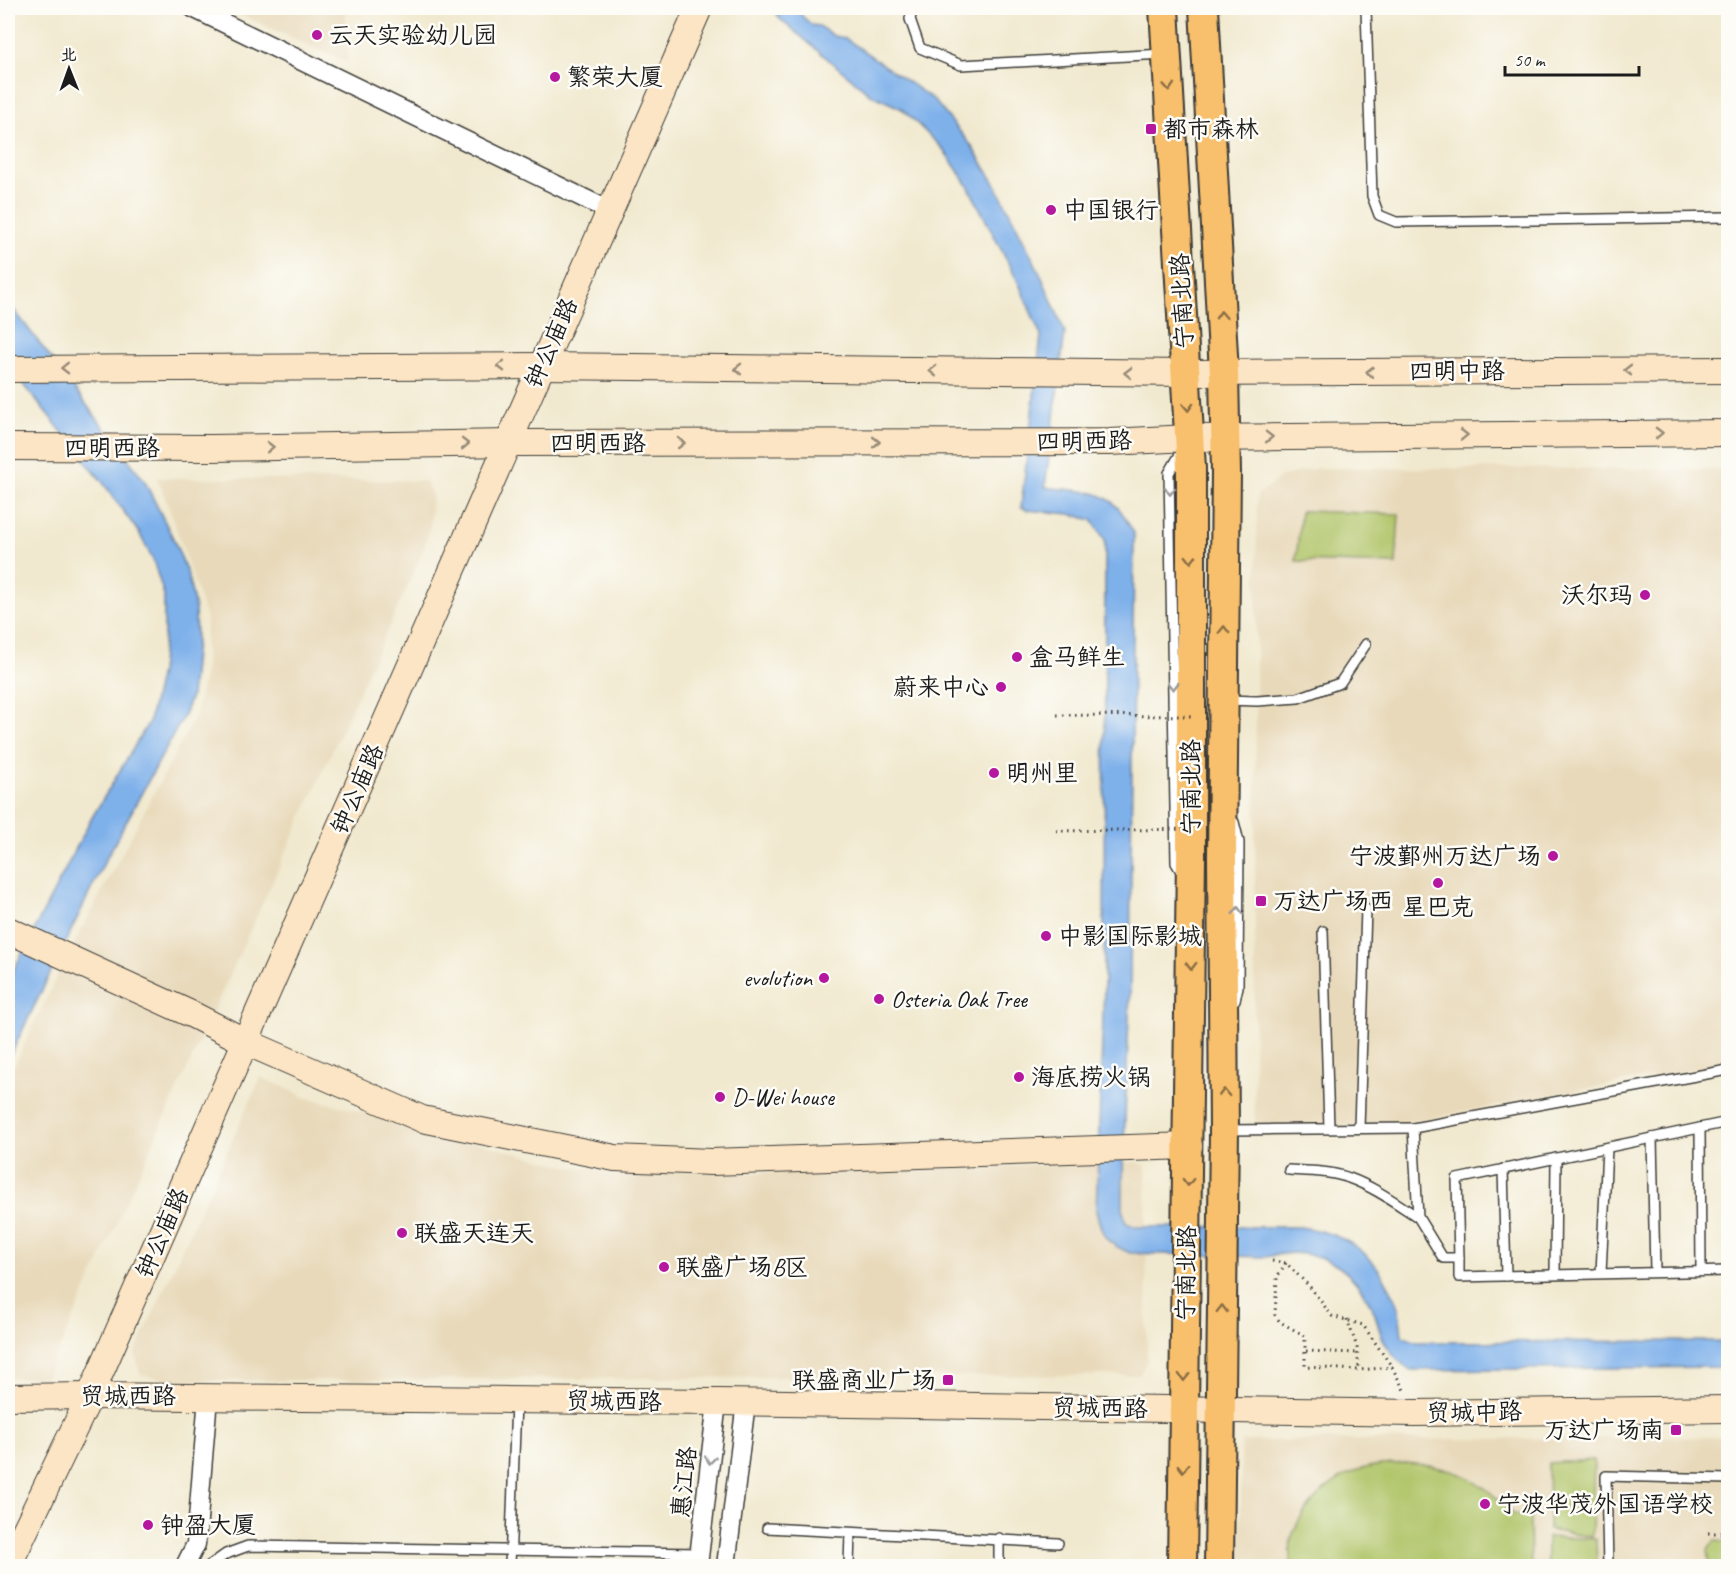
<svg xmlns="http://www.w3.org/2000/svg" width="1736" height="1574" font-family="Caveat,'LXGW WenKai TC',sans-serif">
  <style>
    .built { fill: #e8d9ba }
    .green { fill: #b0c569; stroke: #667042; stroke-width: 1.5 }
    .water { fill: #7eb0ea; stroke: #4d6683; stroke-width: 1.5 }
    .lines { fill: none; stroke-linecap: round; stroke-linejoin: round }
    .lane-casing { stroke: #3c3b37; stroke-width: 12 }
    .street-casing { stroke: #3c3b37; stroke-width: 21 }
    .secondary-casing { stroke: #3c3b37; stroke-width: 28 }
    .primary-casing { stroke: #3c3b37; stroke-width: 32 }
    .path { stroke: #3c3b37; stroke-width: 3; stroke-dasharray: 1.5 4.5; stroke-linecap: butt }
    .lane { stroke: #fff; stroke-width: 9 }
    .street { stroke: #fff; stroke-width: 18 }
    .secondary { stroke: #fce5c4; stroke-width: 26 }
    .primary { stroke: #f8bf6c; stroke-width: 28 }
    .path-bridge { stroke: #3c3b37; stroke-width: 3; stroke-dasharray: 1.5 4.5; stroke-linecap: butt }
    .oneway { stroke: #8a6e44 }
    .oneway2 { stroke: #978b78 }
    .oneway3 { stroke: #999 }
    .poi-dot { fill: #b5179e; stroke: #fdfcf7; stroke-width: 2 }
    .labels { text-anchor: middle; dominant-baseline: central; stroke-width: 5; stroke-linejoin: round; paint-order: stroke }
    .poi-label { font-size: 24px; fill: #1c1c1c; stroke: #fdfcf7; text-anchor: start }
    .street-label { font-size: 24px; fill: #1c1c1c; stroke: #fdfcf7 }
  </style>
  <rect width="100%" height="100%" fill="#fdfcf7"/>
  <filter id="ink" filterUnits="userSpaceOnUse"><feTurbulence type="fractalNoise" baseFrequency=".0167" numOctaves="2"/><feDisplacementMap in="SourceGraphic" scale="12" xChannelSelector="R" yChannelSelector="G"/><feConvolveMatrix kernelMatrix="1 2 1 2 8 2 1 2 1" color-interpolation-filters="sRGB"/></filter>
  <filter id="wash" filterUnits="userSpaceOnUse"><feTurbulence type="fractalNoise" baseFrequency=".008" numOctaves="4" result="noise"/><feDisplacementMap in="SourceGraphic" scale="24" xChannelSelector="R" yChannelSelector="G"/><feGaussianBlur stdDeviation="1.35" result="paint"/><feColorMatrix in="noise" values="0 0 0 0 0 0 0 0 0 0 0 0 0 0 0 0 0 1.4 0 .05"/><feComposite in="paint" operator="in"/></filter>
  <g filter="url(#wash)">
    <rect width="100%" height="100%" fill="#f1e9cf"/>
    <g class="built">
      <polygon points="226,8 345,8 348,63"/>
      <polygon points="1318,468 1728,469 1728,1063 1387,1126 1256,1126 1254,1106 1257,495 1283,476"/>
      <polygon points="157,478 425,481 432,495 430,526 422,554 46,1378 8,1378 8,1078 57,976 196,714 205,671 206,618 170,510"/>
      <polygon points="261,1077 305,1097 569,1167 731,1173 1138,1162 1146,1166 1147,1361 1139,1375 173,1381 140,1374 135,1353"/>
      <polygon points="1728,1437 1728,1566 1241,1566 1241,1441"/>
    </g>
    <g class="green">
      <polygon points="1301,511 1399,514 1396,564 1296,561"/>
      <polygon points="1594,1460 1592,1537 1549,1530 1548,1463"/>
      <path d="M 1406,1463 C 1456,1467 1480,1478 1514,1515 L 1530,1515 L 1531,1566 L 1291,1566 C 1290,1558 1288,1547 1291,1539 C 1302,1505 1334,1475 1369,1467 C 1381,1464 1394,1464 1406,1463 Z"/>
      <polygon points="1547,1537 1596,1539 1597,1566 1547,1566"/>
      <polygon points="1714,1541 1728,1542 1728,1566 1710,1566 1708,1550"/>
    </g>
    <g class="water">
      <path d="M 773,8 L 799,8 L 802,16 L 812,25 L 819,26 L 834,36 L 845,38 L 934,100 L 971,145 L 996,185 L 1040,273 L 1065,332 L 1045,487 C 1070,491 1102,487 1119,509 C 1125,516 1129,525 1134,533 L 1130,990 L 1123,1171 L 1123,1211 L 1126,1223 L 1136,1227 L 1300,1227 C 1341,1233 1370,1248 1389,1287 C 1392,1292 1396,1298 1397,1304 C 1400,1314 1401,1326 1402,1336 L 1416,1342 L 1728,1341 L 1728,1367 L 1409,1370 C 1397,1359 1387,1350 1381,1334 C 1378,1327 1377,1319 1374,1312 C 1353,1265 1316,1244 1266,1257 L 1130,1253 C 1103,1241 1104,1239 1096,1211 L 1104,986 L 1105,540 L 1092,520 L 1070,514 L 1027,510 L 1021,507 L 1041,336 L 1019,284 L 967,184 L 943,149 L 902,109 L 870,94 L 780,19 Z"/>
      <polygon points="8,302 144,480 174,540 188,575 195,608 196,641 191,696 184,715 105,861 8,1060 8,981 91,819 149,722 160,672 164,635 164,595 153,560 139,533 104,484 8,365"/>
    </g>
  </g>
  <g filter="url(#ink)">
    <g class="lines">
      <defs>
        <g id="lane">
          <polyline points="913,8 910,19 920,48 961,65 1164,54"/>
          <polyline points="1366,8 1372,196 1379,215 1396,222 1728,217"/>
          <polyline points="1226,700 1257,701 1298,698 1340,683 1366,644"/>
          <polyline points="1234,822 1239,842 1238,987 1235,1000"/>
          <polyline points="1182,873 1176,863 1169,473 1182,451"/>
          <polyline points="1323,931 1329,1128"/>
          <polyline points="1728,1070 1413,1128 1418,1217 1443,1258 1459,1258 1457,1179 1728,1122"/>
          <polyline points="1359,1128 1366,909"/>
          <polyline points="1700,1128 1701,1271"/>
          <polyline points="1227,1130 1413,1128"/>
          <polyline points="1652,1138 1655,1271"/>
          <polyline points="1503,1169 1506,1276"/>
          <path d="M 1289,1170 C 1308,1171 1331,1171 1349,1178 C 1374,1187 1396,1203 1418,1217"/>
          <polyline points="1459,1258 1459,1277 1728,1271"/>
          <polyline points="1601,1273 1607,1148"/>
          <polyline points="1555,1274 1556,1158"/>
          <polyline points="767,1528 1058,1543"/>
          <polyline points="209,1566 226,1554 248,1546 700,1553"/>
          <polyline points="510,1566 516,1402"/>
          <polyline points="849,1566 850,1533"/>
          <polyline points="999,1566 999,1538"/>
          <polyline points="1608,1566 1606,1476 1728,1479"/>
        </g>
        <g id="street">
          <polyline points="193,8 610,211"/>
          <polyline points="185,1566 196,1544 208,1397"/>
          <polyline points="698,1566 717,1402"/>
          <polyline points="726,1566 746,1402"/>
        </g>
        <g id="secondary">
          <polyline points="8,369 541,366 1186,373 1728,370"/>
          <polyline points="8,447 211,448 509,443 1110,442 1189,438 1728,433"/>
          <polyline points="8,930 193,1015 246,1042 422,1119 615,1158 711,1162 1189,1146"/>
          <polyline points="8,1397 90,1396 717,1402 1415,1413 1728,1409"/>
          <polyline points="8,1566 90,1396 699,8"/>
        </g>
        <g id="primary">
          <polyline points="1164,8 1191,468 1191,857 1182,1566"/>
          <polyline points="1204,8 1224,373 1226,473 1222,857 1224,1130 1219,1566"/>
        </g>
      </defs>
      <use href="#lane" class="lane-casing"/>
      <use href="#street" class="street-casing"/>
      <use href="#secondary" class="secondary-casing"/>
      <use href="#primary" class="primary-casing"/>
      <g class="path">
        <polyline points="1272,1261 1286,1263 1310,1287 1332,1316 1363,1325 1392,1367"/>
        <polyline points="1286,1263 1277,1277 1275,1315 1280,1322 1305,1336 1305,1367 1359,1370 1392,1367 1405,1392"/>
        <polyline points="1347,1319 1357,1347 1359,1370"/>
        <polyline points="1306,1351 1358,1353"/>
        <polyline points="1708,1533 1728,1533"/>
      </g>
      <use href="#lane" class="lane"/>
      <use href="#street" class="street"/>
      <use href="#secondary" class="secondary"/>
      <use href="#primary" class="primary"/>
      <g class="path-bridge">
        <polyline points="1057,715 1191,716"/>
        <polyline points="1056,831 1192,829"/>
      </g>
    </g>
    <defs><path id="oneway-chevron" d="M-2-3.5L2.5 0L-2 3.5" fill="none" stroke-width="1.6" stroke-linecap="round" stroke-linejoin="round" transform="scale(1.5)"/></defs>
    <g class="oneway">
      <use href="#oneway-chevron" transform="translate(1169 87) rotate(86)"/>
      <use href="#oneway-chevron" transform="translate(1221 315) rotate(-93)"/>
      <use href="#oneway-chevron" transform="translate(1188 407) rotate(88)"/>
      <use href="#oneway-chevron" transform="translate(1191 559) rotate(90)"/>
      <use href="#oneway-chevron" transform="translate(1224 630) rotate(-89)"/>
      <use href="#oneway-chevron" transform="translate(1191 966) rotate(90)"/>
      <use href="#oneway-chevron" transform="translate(1224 1093) rotate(-91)"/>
      <use href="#oneway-chevron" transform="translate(1188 1182) rotate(91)"/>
      <use href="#oneway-chevron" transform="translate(1222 1309) rotate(-89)"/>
      <use href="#oneway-chevron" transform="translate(1184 1377) rotate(91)"/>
      <use href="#oneway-chevron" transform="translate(1183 1468) rotate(90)"/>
    </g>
    <g class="oneway2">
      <use href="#oneway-chevron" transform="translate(501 366) rotate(180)"/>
      <use href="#oneway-chevron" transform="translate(65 368) rotate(179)"/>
      <use href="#oneway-chevron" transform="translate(738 369) rotate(-179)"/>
      <use href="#oneway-chevron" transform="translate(1628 370) rotate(180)"/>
      <use href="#oneway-chevron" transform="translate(933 371) rotate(-179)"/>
      <use href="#oneway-chevron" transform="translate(1370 372) rotate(180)"/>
      <use href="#oneway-chevron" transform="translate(1128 373) rotate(-179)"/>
      <use href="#oneway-chevron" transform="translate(1659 433) rotate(-1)"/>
      <use href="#oneway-chevron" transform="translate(1464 435) rotate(-1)"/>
      <use href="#oneway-chevron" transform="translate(1269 437) rotate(-1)"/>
      <use href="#oneway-chevron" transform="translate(876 442)"/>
      <use href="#oneway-chevron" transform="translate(681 443)"/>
      <use href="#oneway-chevron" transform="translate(465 444) rotate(-1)"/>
      <use href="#oneway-chevron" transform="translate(270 447) rotate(-1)"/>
    </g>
    <g class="oneway3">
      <use href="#oneway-chevron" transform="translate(1170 491) rotate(89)"/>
      <use href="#oneway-chevron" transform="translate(1173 686) rotate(89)"/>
      <use href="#oneway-chevron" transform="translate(1238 911) rotate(-89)"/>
      <use href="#oneway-chevron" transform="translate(710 1460) rotate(96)"/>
    </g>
  </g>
  <g class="poi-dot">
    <circle cx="317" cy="35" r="6"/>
    <circle cx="555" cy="77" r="6"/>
    <rect x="1145" y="123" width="12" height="12" rx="3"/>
    <circle cx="1051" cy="210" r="6"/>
    <circle cx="1645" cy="595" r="6"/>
    <circle cx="1017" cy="657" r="6"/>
    <circle cx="1001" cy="687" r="6"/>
    <circle cx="994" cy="773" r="6"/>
    <circle cx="1553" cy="856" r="6"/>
    <circle cx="1438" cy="883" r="6"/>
    <rect x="1255" y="895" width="12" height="12" rx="3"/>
    <circle cx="1046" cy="936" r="6"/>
    <circle cx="824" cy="978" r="6"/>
    <circle cx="879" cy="999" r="6"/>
    <circle cx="1019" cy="1077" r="6"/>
    <circle cx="720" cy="1097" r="6"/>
    <circle cx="402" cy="1233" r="6"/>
    <circle cx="664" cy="1267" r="6"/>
    <rect x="942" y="1374" width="12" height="12" rx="3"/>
    <rect x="1670" y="1424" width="12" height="12" rx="3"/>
    <circle cx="1485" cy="1504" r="6"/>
    <circle cx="148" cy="1525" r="6"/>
  </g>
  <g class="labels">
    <g class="poi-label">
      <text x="329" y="35">云天实验幼儿园</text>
      <text x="567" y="77">繁荣大厦</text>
      <text x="1163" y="129">都市森林</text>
      <text x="1063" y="210">中国银行</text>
      <text x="1633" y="595" text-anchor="end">沃尔玛</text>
      <text x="1029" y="657">盒马鲜生</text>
      <text x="989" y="687" text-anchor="end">蔚来中心</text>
      <text x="1006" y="773">明州里</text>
      <text x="1541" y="856" text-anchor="end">宁波鄞州万达广场</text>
      <text x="1273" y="901">万达广场西</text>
      <text x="1438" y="907" text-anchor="middle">星巴克</text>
      <text x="1058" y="936">中影国际影城</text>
      <text x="812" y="978" text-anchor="end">evolution</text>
      <text x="891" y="999">Osteria Oak Tree</text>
      <text x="1031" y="1077">海底捞火锅</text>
      <text x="732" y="1097">D-Wei house</text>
      <text x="414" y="1233">联盛天连天</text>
      <text x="676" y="1267">联盛广场B区</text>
      <text x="936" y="1380" text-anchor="end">联盛商业广场</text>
      <text x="1664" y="1430" text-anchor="end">万达广场南</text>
      <text x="1497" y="1504">宁波华茂外国语学校</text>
      <text x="160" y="1525">钟盈大厦</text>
    </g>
    <g class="street-label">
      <text transform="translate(1182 301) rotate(-93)">宁南北路</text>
      <text transform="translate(551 343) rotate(-66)">钟公庙路</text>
      <text x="1457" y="371">四明中路</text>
      <text transform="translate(1084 441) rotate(-1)">四明西路</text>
      <text x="598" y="443">四明西路</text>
      <text x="112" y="448">四明西路</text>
      <text transform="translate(1191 787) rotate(-90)">宁南北路</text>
      <text transform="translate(357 789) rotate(-66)">钟公庙路</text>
      <text transform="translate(162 1233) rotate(-66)">钟公庙路</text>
      <text transform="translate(1186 1273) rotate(-89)">宁南北路</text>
      <text x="128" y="1396">贸城西路</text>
      <text transform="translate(614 1401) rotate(1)">贸城西路</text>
      <text transform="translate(1100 1408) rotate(1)">贸城西路</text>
      <text transform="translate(1474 1412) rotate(-1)">贸城中路</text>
      <text transform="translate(684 1482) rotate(-84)">惠江路</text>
    </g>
  </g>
  <rect width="1736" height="1574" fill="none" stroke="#fdfcf7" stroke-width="30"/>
  <g transform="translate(69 69) rotate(359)" stroke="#fdfcf7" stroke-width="4.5" paint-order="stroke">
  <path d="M0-4.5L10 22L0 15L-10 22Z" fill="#1c1c1c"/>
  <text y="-9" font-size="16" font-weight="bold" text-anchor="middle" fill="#1c1c1c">北</text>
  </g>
  <path d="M1505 66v9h134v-9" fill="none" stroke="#1c1c1c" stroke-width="3"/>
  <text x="1514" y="66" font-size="18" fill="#1c1c1c" stroke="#fdfcf7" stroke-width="4.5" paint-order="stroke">50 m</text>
</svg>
